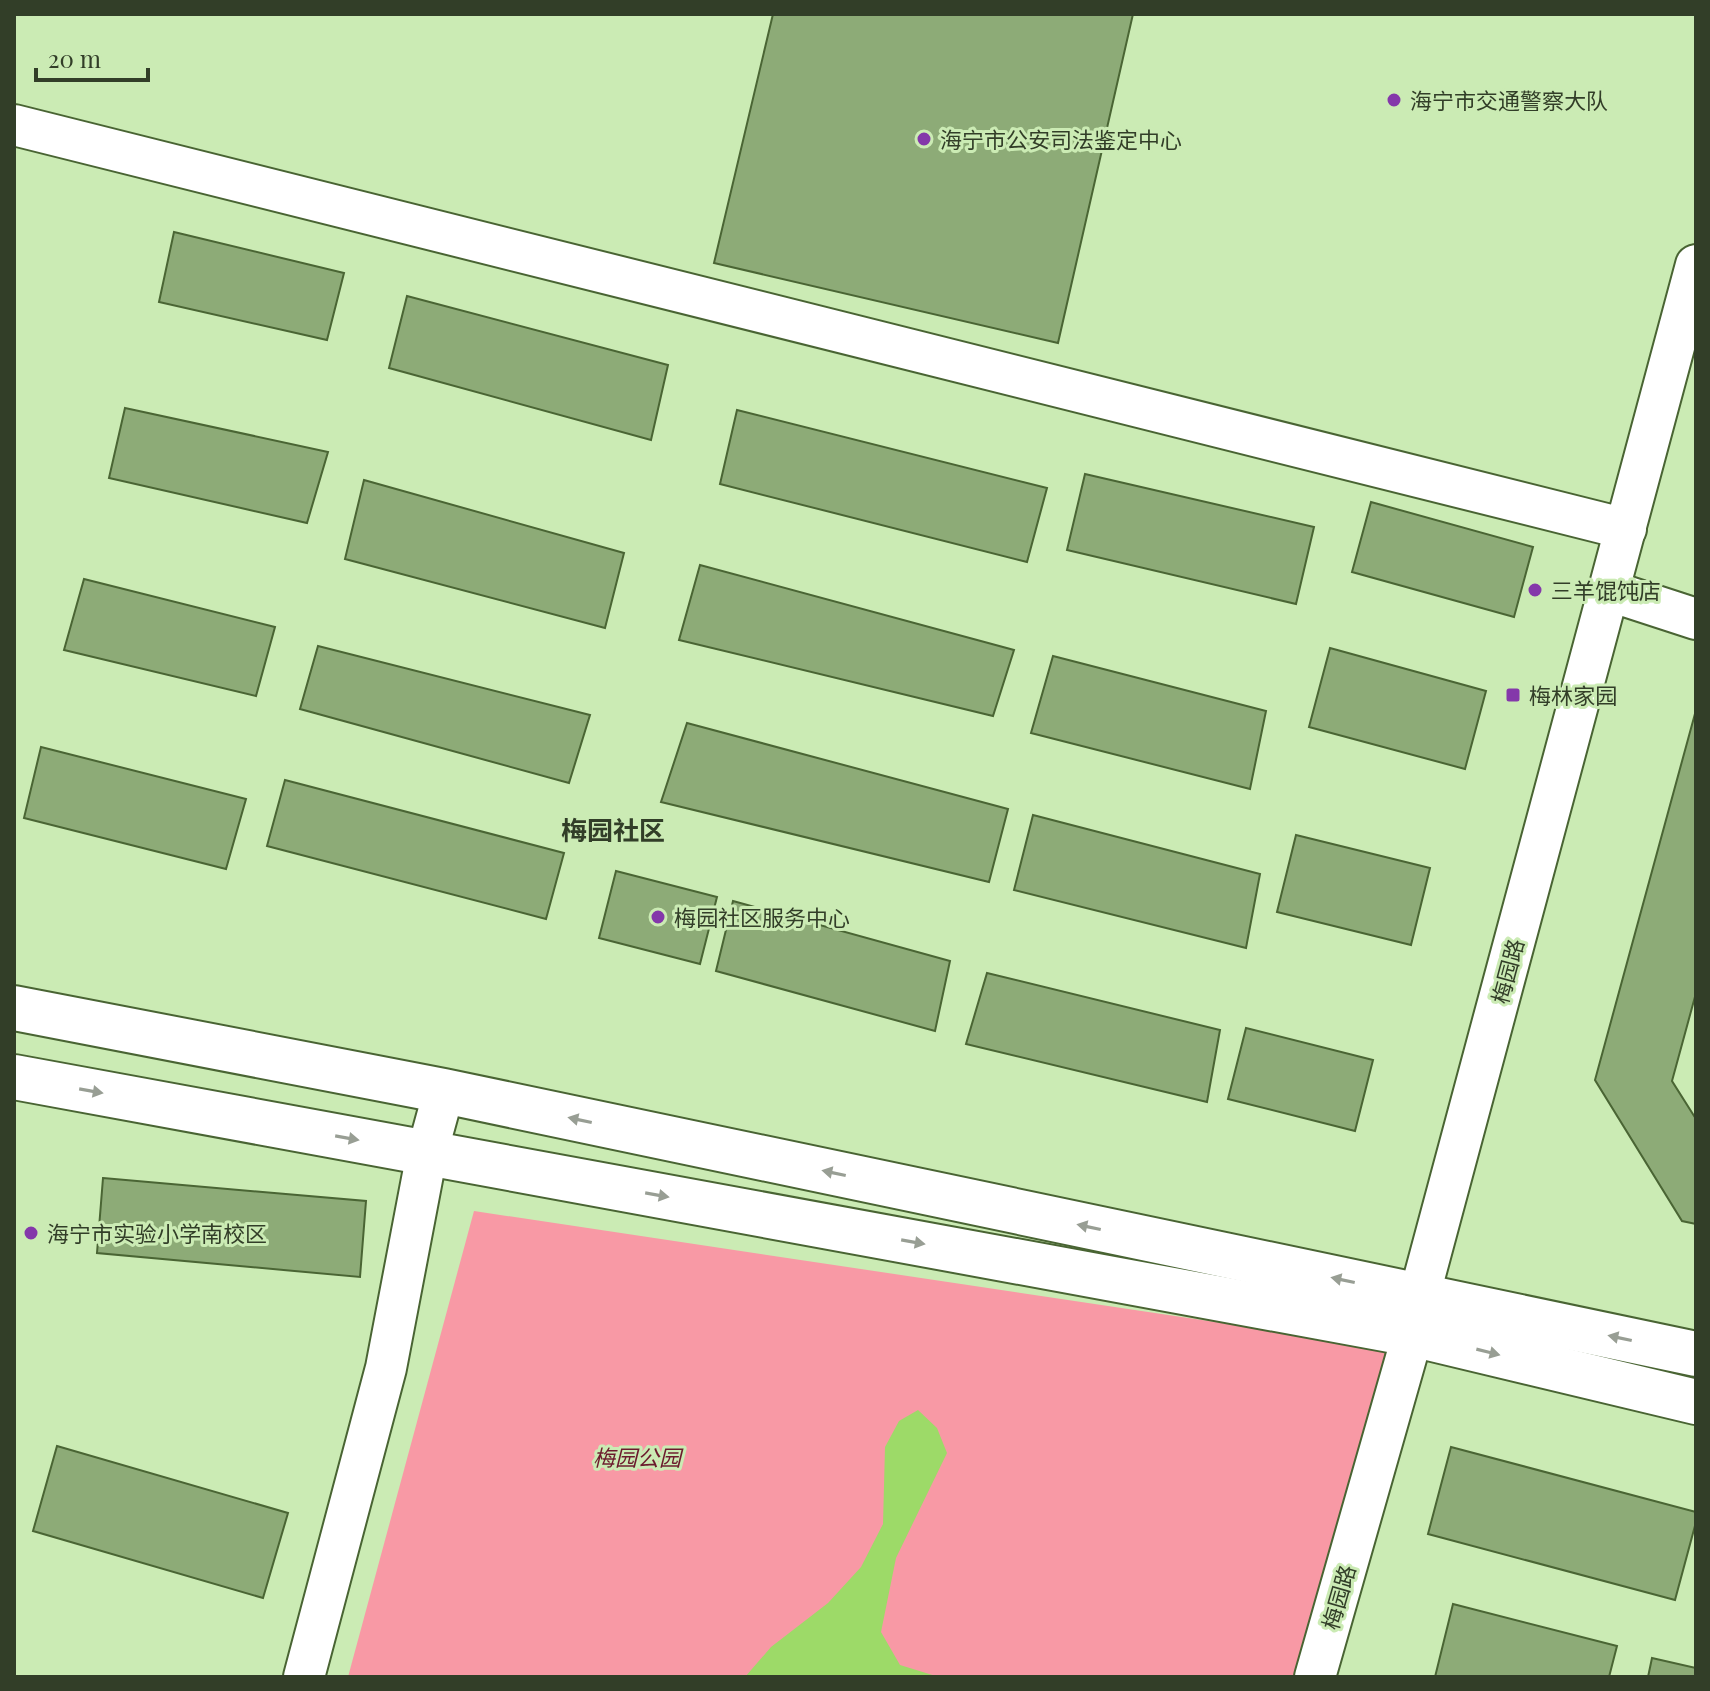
<svg xmlns="http://www.w3.org/2000/svg" width="1710" height="1691" font-family="'Playfair Display','Noto Sans SC',serif">
  <style>
    .green { fill: #f899a5 }
    .water { fill: #9dda68 }
    .building { fill: #8dab77; stroke: #4a6534; stroke-width: 2 }
    .lines { fill: none; stroke-linecap: round; stroke-linejoin: round }
    .minor-casing { stroke: #496433; stroke-width: 44 }
    .major-casing { stroke: #496433; stroke-width: 48 }
    .minor { stroke: #fff; stroke-width: 40 }
    .major { stroke: #fff; stroke-width: 44 }
    .oneway { fill: #989e94 }
    .poi-dot { fill: #8438aa; stroke: #cbebb4; stroke-width: 3 }
    .labels { text-anchor: middle; dominant-baseline: central; stroke-width: 6; stroke-linejoin: round; paint-order: stroke }
    .poi-label { font-size: 22px; fill: #323e28; stroke: #cbebb4; text-anchor: start }
    .street-label { font-size: 22px; fill: #323e28; stroke: #cbebb4 }
    .park-label { font-size: 22px; font-style: italic; fill: #6c1b2d; stroke: #cbebb4 }
    .quarter-label { font-size: 26px; font-weight: bold; fill: #323e28; stroke: #cbebb4 }
  </style>
  <rect width="100%" height="100%" fill="#cbebb4"/>
  <polygon class="green" points="474,1211 1408,1351 1315,1677 348,1677"/>
  <polygon class="water" points="918,1410 937,1428 947,1453 896,1558 881,1632 900,1665 939,1677 745,1677 771,1647 828,1603 861,1567 883,1524 885,1447 899,1421"/>
  <g class="building">
    <polygon points="773,14 1133,14 1058,343 714,263"/>
    <polygon points="174,232 344,273 327,340 159,302"/>
    <polygon points="407,296 668,365 651,440 389,368"/>
    <polygon points="125,408 328,452 307,523 109,478"/>
    <polygon points="737,410 1047,488 1027,562 720,484"/>
    <polygon points="1085,474 1314,527 1296,604 1067,550"/>
    <polygon points="364,480 624,553 605,628 345,559"/>
    <polygon points="1371,502 1533,547 1514,617 1352,572"/>
    <polygon points="700,565 1014,650 993,716 679,640"/>
    <polygon points="84,579 275,627 256,696 64,650"/>
    <polygon points="318,646 590,715 569,783 300,709"/>
    <polygon points="1330,648 1486,691 1465,769 1309,727"/>
    <polygon points="1053,656 1266,711 1250,789 1031,733"/>
    <polygon points="1696,710 1696,993 1672,1081 1696,1119 1696,1224 1682,1221 1595,1080"/>
    <polygon points="687,723 1008,809 989,882 661,802"/>
    <polygon points="41,747 246,799 226,869 24,818"/>
    <polygon points="285,780 564,853 546,919 267,846"/>
    <polygon points="1033,815 1260,874 1246,948 1014,890"/>
    <polygon points="1296,835 1430,868 1411,945 1277,912"/>
    <polygon points="616,871 717,897 700,964 599,938"/>
    <polygon points="733,901 950,961 935,1031 716,971"/>
    <polygon points="987,973 1220,1030 1207,1102 966,1044"/>
    <polygon points="1246,1028 1373,1060 1355,1131 1228,1099"/>
    <polygon points="103,1178 366,1201 360,1277 97,1253"/>
    <polygon points="57,1446 288,1513 263,1598 33,1531"/>
    <polygon points="1451,1447 1696,1512 1696,1522 1675,1600 1428,1534"/>
    <polygon points="1453,1604 1617,1646 1609,1677 1435,1677"/>
    <polygon points="1652,1658 1696,1668 1696,1677 1648,1677"/>
  </g>
  <g class="lines">
    <defs>
      <g id="minor">
        <polyline points="14,125 1626,529"/>
        <polyline points="1610,591 1696,619"/>
        <polyline points="304,1677 386,1368 427,1153 444,1091"/>
        <polyline points="1315,1677 1408,1351 1419,1297 1696,265"/>
      </g>
      <g id="major">
        <polyline points="14,1008 444,1091 1696,1354"/>
        <polyline points="14,1077 1412,1334 1696,1402"/>
      </g>
    </defs>
    <use href="#minor" class="minor-casing"/>
    <use href="#major" class="major-casing"/>
    <use href="#minor" class="minor"/>
    <use href="#major" class="major"/>
  </g>
  <defs><path id="oneway-solid" d="M-6-.8H1V-3.2L6.5 0L1 3.2V.8H-6Z" transform="scale(2)"/></defs>
  <g class="oneway">
    <use href="#oneway-solid" transform="translate(91 1091) rotate(10)"/>
    <use href="#oneway-solid" transform="translate(580 1120) rotate(-168)"/>
    <use href="#oneway-solid" transform="translate(347 1138) rotate(10)"/>
    <use href="#oneway-solid" transform="translate(834 1173) rotate(-168)"/>
    <use href="#oneway-solid" transform="translate(657 1195) rotate(10)"/>
    <use href="#oneway-solid" transform="translate(1089 1227) rotate(-168)"/>
    <use href="#oneway-solid" transform="translate(913 1242) rotate(10)"/>
    <use href="#oneway-solid" transform="translate(1343 1280) rotate(-168)"/>
    <use href="#oneway-solid" transform="translate(1620 1338) rotate(-168)"/>
    <use href="#oneway-solid" transform="translate(1488 1352) rotate(14)"/>
  </g>
  <g class="poi-dot">
    <circle cx="1394" cy="100" r="8"/>
    <circle cx="924" cy="139" r="8"/>
    <circle cx="1535" cy="590" r="8"/>
    <rect x="1505" y="687" width="16" height="16" rx="4"/>
    <circle cx="658" cy="917" r="8"/>
    <circle cx="31" cy="1233" r="8"/>
  </g>
  <g class="labels">
    <g class="poi-label">
      <text x="1410" y="100">海宁市交通警察大队</text>
      <text x="940" y="139">海宁市公安司法鉴定中心</text>
      <text x="1551" y="590">三羊馄饨店</text>
      <text x="1529" y="695">梅林家园</text>
      <text x="674" y="917">梅园社区服务中心</text>
      <text x="47" y="1233">海宁市实验小学南校区</text>
    </g>
    <g class="street-label">
      <text transform="translate(1507 971) rotate(-75)">梅园路</text>
      <text transform="translate(1338 1597) rotate(-74)">梅园路</text>
    </g>
    <g class="park-label">
      <text x="637" y="1457">梅园公园</text>
    </g>
    <g class="quarter-label">
      <text x="613" y="829">梅园社区</text>
    </g>
  </g>
  <rect width="1710" height="1691" fill="none" stroke="#323e28" stroke-width="32"/>
  <path d="M36 68v12h112v-12" fill="none" stroke="#323e28" stroke-width="4"/>
  <text x="48" y="68" font-size="24" fill="#323e28" stroke="#cbebb4" stroke-width="6" paint-order="stroke">20 m</text>
</svg>
